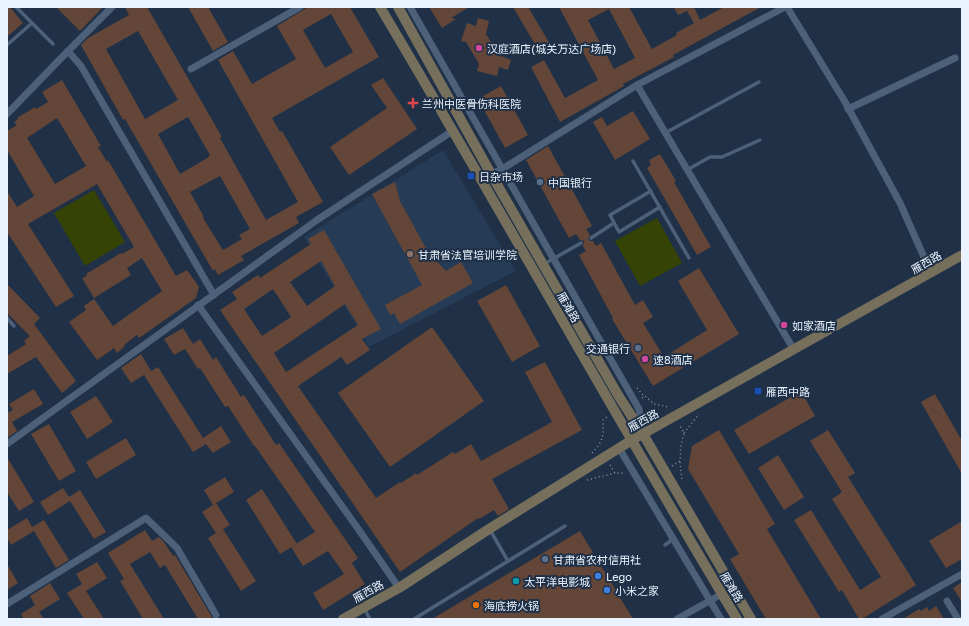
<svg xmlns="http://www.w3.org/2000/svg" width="969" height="626" font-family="'Golos Text','Noto Sans SC',sans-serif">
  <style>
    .built { fill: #253b56 }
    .garden { fill: #354304 }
    .building { fill: #634637; fill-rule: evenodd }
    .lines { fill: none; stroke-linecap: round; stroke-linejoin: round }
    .path { stroke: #8491a3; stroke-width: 1.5; stroke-dasharray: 1 3; stroke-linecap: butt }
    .lane { stroke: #4d607a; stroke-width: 3.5 }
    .street { stroke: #4d607a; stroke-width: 7 }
    .secondary { stroke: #756f5c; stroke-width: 10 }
    .hotel-dot { fill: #d1479c; stroke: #1f3047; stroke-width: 1.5 }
    .health-dot { fill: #e0444e; stroke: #1f3047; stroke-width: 1.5 }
    .transit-dot { fill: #1a4fb4; stroke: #1f3047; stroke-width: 1.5 }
    .service-dot { fill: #5c6f8a; stroke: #1f3047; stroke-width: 1.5 }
    .education-dot { fill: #8d6e63; stroke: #1f3047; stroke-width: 1.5 }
    .shop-dot { fill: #3f7fe0; stroke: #1f3047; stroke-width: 1.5 }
    .culture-dot { fill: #0f9aa8; stroke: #1f3047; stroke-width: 1.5 }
    .food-dot { fill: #e8710a; stroke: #1f3047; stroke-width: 1.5 }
    .labels { text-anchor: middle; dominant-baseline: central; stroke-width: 4; stroke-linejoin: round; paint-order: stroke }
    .poi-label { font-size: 11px; fill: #e9f2fe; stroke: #1f3047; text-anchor: start }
    .street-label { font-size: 11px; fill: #e9f2fe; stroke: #1f3047 }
  </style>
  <rect width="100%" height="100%" fill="#1f3047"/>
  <polygon class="built" points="443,150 516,271 369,347 304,237"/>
  <g class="garden">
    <polygon points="94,190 125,242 85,266 54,213"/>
    <polygon points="657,218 682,263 640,286 615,241"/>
  </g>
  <g class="building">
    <polygon points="7,7 10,7 23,23 7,37"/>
    <polygon points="56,7 103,7 80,31"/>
    <path d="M 125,7 L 147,7 L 222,137 L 220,138 L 266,220 L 298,202 L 218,60 L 233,51 L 252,84 L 296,59 L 277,26 L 308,7 L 350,7 L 379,57 L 272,118 L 280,132 L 282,131 L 323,202 L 296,217 L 299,223 L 241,256 L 244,260 L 218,275 L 215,269 L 213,271 L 125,119 L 123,120 L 81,45 L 88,38 L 129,15 ZM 331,14 L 353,52 L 325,68 L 303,30 ZM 138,31 L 178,100 L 145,119 L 106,49 ZM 188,117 L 210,155 L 208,156 L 209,157 L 180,174 L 158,134 ZM 220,176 L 250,229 L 239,235 L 242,239 L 223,250 L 203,218 L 204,217 L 190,192 Z"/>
    <polygon points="188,7 208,7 228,42 213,51"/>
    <polygon points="429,7 469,7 451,18 456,19 442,28"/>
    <polygon points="513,7 528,7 553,49 542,56"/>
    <path d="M 559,7 L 629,7 L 652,49 L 677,35 L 676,33 L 694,23 L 687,11 L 678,15 L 674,7 L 694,7 L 700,20 L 724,7 L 761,7 L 673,55 L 674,57 L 623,84 L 624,86 L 560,122 L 531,67 L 544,60 L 565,98 L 598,80 ZM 609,9 L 635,58 L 614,69 L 588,20 Z"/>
    <polygon points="478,18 489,21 486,34 499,55 511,60 508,70 499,67 497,76 477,71 479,64 466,42 461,41 467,23 476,26"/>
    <polygon points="383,78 417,129 349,175 330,147 387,108 371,85"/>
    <path d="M 62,80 L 101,146 L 98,147 L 107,162 L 108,160 L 176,276 L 187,270 L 199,287 L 196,298 L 139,338 L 137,335 L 124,345 L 125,346 L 117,353 L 114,348 L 97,360 L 69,322 L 86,310 L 84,306 L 94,299 L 113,326 L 162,291 L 142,258 L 127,268 L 131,275 L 94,298 L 82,278 L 87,276 L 86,274 L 121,253 L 122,254 L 134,247 L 97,184 L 28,224 L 74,296 L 56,307 L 7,232 L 7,191 L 17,207 L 34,196 L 7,150 L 7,131 L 17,125 L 14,122 L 18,119 L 17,118 L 35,107 L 36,109 L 48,102 L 42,92 ZM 57,118 L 86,166 L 55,184 L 27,138 Z"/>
    <polygon points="501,86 528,135 505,148 478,99"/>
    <polygon points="633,111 650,139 615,160 593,122 602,117 607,126"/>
    <polygon points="548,146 592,226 586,229 590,235 588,239 590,241 593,241 596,246 601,243 635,305 643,300 653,317 643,323 664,357 707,330 678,281 699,268 739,334 653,386 612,319 613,318 579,255 586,251 583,246 584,241 580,240 576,234 569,238 526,160"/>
    <polygon points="660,154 676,181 674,182 711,247 697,255 647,168 651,165 649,160"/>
    <polygon points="395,182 400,201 428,252 446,271 461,262 473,283 400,324 394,313 390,315 385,305 422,285 372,194"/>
    <path d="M 324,230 L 381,329 L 362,339 L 370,350 L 347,365 L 341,357 L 298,386 L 376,498 L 400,482 L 401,483 L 416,473 L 417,475 L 453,452 L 455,454 L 471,444 L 481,461 L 552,422 L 525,372 L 545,362 L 582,430 L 492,479 L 509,509 L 498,516 L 494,510 L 479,519 L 478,518 L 400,572 L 220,310 L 237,299 L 232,292 L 258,275 L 260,278 L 311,244 L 308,239 ZM 321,261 L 335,286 L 307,306 L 290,282 ZM 273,289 L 291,317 L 262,336 L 244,309 ZM 345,304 L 358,325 L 286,372 L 274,353 Z"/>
    <polygon points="7,284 40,318 34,324 76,381 62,393 36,357 7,374 7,356 26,344 24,341 30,336 7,313"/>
    <polygon points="506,285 540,346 512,362 477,301"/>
    <polygon points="432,327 484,401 390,467 338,393"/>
    <polygon points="183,328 193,344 200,339 213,360 216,357 241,397 244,395 276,445 279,443 358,558 352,563 365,584 323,610 313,593 344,574 328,551 303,566 291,547 315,532 255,446 254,446 228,406 225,407 200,368 198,369 185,349 174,355 164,339"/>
    <polygon points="141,354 151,371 158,367 203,438 221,426 231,442 213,453 206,444 193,452 144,375 131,383 121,368"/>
    <polygon points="34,389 43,404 12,422 17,431 7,438 7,413 13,410 9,404"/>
    <polygon points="801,391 815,416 749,454 734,430"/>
    <polygon points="935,394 962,441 962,474 921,402"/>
    <polygon points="96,396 113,422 87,439 70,412"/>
    <polygon points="49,424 76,471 59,481 31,434"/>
    <polygon points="719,430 775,524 767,529 821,619 766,619 730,559 739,554 688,469 692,446"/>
    <polygon points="828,430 855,473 848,477 916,585 862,619 859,619 842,590 839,592 794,520 811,510 860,590 881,577 832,499 842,492 810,441"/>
    <polygon points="126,438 136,455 96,479 86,462"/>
    <polygon points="778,455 804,497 784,510 758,468"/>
    <polygon points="7,457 34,502 19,511 7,492"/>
    <polygon points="225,477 234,492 216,503 230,525 223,529 256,581 241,591 208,538 216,533 202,512 213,505 204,490"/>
    <polygon points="63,488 69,497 80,490 106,532 94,539 70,501 48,515 40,502"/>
    <polygon points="262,489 297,544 280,554 246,500"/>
    <polygon points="27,518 32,527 44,520 69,560 56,568 34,531 11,545 7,538 7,530"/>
    <polygon points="962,521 962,559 946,568 929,541"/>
    <polygon points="145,530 152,541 159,537 164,542 173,556 175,555 213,619 198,619 165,565 160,568 150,552 130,564 164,619 143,619 120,581 124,579 108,553"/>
    <polygon points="580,531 633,619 432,619"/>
    <polygon points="97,562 107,578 86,591 104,619 84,619 67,593 82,584 76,574"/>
    <polygon points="7,564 18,583 7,590"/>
    <polygon points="962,582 962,602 953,588"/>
    <polygon points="50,583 60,599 39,612 44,619 24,619 21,614 35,605 30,596"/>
    <polygon points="936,606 944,619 903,619 919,609 921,611 927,607 929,611"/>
  </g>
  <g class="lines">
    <g class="path">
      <polyline points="637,388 644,396"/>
      <polyline points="642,398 645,396 654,404 669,407"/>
      <polyline points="684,433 699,414"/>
      <path d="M 592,453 C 603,442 604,435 603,420 L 607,417"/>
      <polyline points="680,462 682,480"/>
      <polyline points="610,465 615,473 624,473"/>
      <polyline points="672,466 680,461 681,445 684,433 679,424"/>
      <polyline points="587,480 615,473"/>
    </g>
    <g class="lane">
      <polyline points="16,7 53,44"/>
      <polyline points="7,45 32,23"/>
      <polyline points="665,133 759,82"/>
      <polyline points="633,161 689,258"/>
      <polyline points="687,170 710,157 722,157 760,140"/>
      <polyline points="651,191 610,215 619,232 660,207"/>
      <polyline points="591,238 614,223"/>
      <polyline points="544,264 581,243"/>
      <polyline points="7,318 14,326"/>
      <polyline points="490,530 508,561"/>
      <polyline points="665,545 673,539"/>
      <polyline points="364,608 370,619"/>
      <polyline points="414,619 565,526"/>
    </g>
    <g class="street">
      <polyline points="410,7 639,409 642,430"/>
      <polyline points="787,7 845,102 900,203 931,273"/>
      <polyline points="68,51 112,7"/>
      <polyline points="191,69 300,7"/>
      <polyline points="637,85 794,350"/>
      <polyline points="848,109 955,58"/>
      <polyline points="7,114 68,51 81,66 214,295"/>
      <polyline points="482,179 502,169 637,85 785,7"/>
      <polyline points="198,305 359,530 399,588"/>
      <polyline points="7,444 317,220 454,130"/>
      <polyline points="619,448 721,619"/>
      <polyline points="947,601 958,619"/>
      <polyline points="7,604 146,518 177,548 216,615"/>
      <polyline points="677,619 722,594"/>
      <polyline points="882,619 962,574"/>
    </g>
    <g class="secondary">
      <path d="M 380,7 C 501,210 615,416 737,619"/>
      <polyline points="398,7 491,174 618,395 643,434 751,619"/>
      <polyline points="343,619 399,588 489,529 632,440 962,255"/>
    </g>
  </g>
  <g class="hotel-dot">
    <circle cx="479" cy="48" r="4"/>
    <circle cx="784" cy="325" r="4"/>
    <circle cx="645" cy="359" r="4"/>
  </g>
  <path class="health-dot" d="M411 97h4v4h4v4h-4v4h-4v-4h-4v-4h4z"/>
  <g class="transit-dot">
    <rect x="467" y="172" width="8" height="8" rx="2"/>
    <rect x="754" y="387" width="8" height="8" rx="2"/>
  </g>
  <g class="service-dot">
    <circle cx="540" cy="182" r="4"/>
    <circle cx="638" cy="348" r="4"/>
    <circle cx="545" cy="559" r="4"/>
  </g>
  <circle class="education-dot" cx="410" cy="254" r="4"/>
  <g class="shop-dot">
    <circle cx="598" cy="576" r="4"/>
    <circle cx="607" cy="590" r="4"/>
  </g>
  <circle class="culture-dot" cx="516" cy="581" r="4"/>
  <circle class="food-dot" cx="476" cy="605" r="4"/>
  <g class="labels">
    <g class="poi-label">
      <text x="487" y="48">汉庭酒店(城关万达广场店)</text>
      <text x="422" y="103">兰州中医骨伤科医院</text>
      <text x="479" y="176">日杂市场</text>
      <text x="548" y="182">中国银行</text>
      <text x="418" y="254">甘肃省法官培训学院</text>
      <text x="792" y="325">如家酒店</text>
      <text x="630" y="348" text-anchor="end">交通银行</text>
      <text x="653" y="359">速8酒店</text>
      <text x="766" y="391">雁西中路</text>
      <text x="553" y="559">甘肃省农村信用社</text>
      <text x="606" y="576">Lego</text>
      <text x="524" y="581">太平洋电影城</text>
      <text x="615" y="590">小米之家</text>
      <text x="484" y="605">海底捞火锅</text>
    </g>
    <g class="street-label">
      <text transform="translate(926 262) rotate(-30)">雁西路</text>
      <text transform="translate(569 307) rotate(60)">雁滩路</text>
      <text transform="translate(643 420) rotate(-29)">雁西路</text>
      <text transform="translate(732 587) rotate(59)">雁滩路</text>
      <text transform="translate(368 591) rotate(-29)">雁西路</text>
    </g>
  </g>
  <rect width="969" height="626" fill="none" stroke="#e9f2fe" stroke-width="16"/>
</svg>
